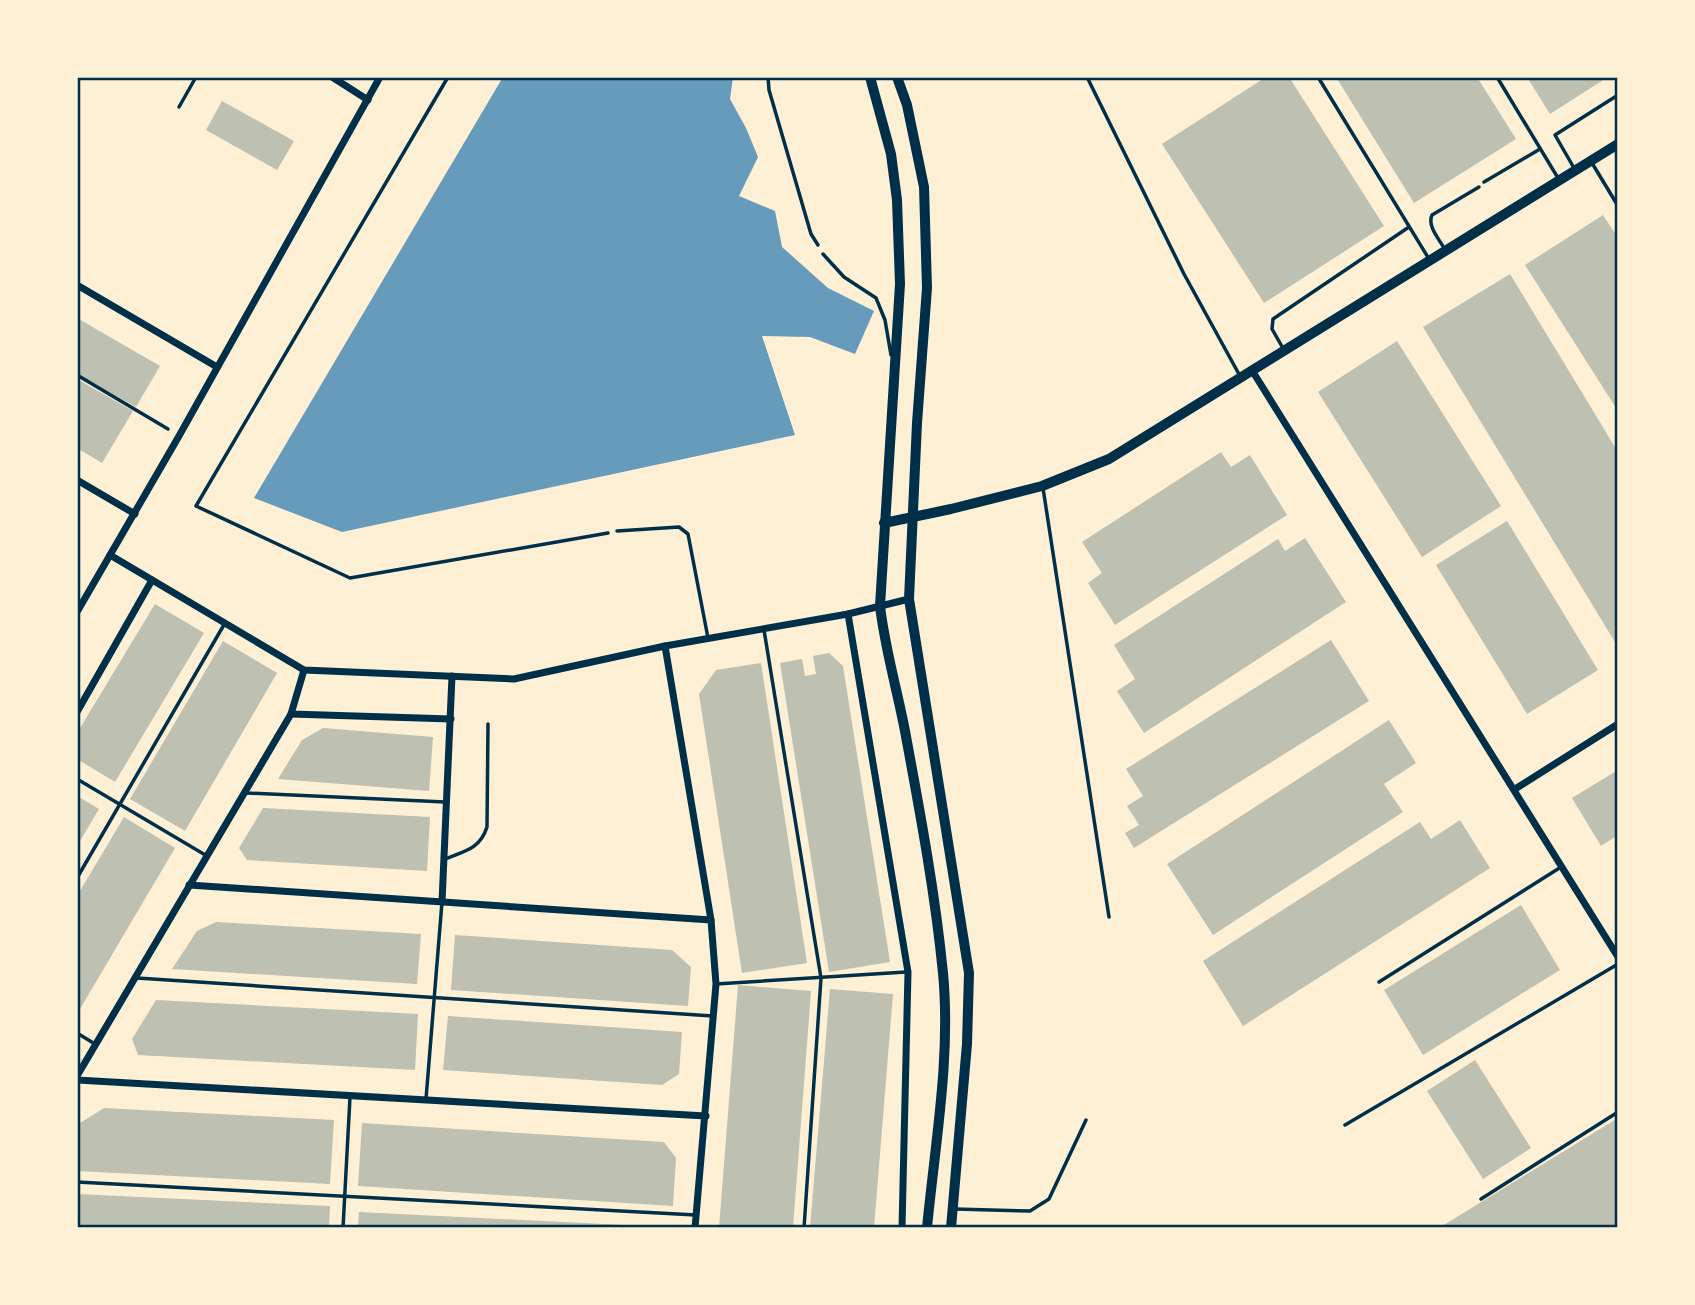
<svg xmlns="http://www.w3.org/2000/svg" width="1695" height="1305" font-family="Commissioner,sans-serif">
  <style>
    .water { fill: #669bbc }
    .building { fill: #bec0b2 }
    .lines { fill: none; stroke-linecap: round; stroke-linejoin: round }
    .path { stroke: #003049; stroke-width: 3.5 }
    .service { stroke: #003049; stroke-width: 3.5 }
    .minor { stroke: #003049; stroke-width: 7 }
    .tertiary { stroke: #003049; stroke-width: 10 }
    .secondary { stroke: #003049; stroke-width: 10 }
    .neatline { fill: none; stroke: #003049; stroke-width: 2.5 }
  </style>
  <rect width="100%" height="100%" fill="#fdf0d5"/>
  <polygon class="water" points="503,77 733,77 730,99 746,128 758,157 739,196 775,211 782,247 828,288 874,311 855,354 810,337 762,336 795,435 342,532 254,498"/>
  <g class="building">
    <polygon points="1266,77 1289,77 1384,226 1264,303 1162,144"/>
    <polygon points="1336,77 1477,77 1516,139 1414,203"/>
    <polygon points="1527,77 1608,77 1550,114"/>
    <polygon points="222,101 294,141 277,170 206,130"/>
    <polygon points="1603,215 1618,238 1618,411 1525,265"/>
    <polygon points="1510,274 1618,452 1618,647 1423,327"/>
    <polygon points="77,318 160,366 136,407 77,374"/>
    <polygon points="1397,341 1501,506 1422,557 1318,392"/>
    <polygon points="77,379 133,411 102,463 77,448"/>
    <polygon points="1221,452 1231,467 1250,455 1287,515 1115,625 1088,583 1102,573 1082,542"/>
    <polygon points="1507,521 1598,670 1527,714 1436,565"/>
    <polygon points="1305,538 1346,602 1144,733 1117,691 1135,679 1114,645 1278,539 1285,551"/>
    <polygon points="155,604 204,633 115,782 77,759 77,733"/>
    <polygon points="1331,640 1369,701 1134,848 1125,833 1139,825 1127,806 1143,796 1126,769"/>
    <polygon points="223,641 277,673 185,831 130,799"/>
    <polygon points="829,653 843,666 890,962 829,972 780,663 802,659 805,676 816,674 813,656"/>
    <polygon points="761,663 807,963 742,973 699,694 716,670"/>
    <polygon points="1389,720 1416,763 1384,784 1403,812 1213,935 1167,864"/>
    <polygon points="323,728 433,737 429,791 278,779 302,740"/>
    <polygon points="1618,770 1618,835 1601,846 1572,798"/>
    <polygon points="77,796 99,809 77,846"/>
    <polygon points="263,808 430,817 427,871 247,860 239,848"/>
    <polygon points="124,817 175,848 77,1014 77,896"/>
    <polygon points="1460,820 1490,868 1243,1026 1203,961 1420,822 1431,839"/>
    <polygon points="1521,905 1560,970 1423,1055 1384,990"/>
    <polygon points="216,922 421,934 417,984 172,969 197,931"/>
    <polygon points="455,935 672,950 691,967 688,1006 451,990"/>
    <polygon points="738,985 811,991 793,1228 719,1228"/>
    <polygon points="830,989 893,994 874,1228 810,1228"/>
    <polygon points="156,1000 418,1014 415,1070 138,1055 132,1039"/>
    <polygon points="448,1016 682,1032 679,1074 662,1085 443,1070"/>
    <polygon points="1475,1060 1531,1148 1483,1179 1427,1091"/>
    <polygon points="104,1108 334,1120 330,1184 77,1171 77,1127 80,1123"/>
    <polygon points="1618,1118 1618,1228 1439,1228"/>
    <polygon points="362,1123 664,1142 676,1158 673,1206 358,1186"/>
    <polygon points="77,1194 330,1206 329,1228 77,1228"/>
    <polygon points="359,1212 645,1226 645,1228 358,1228"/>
  </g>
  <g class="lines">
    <g class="path">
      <polyline points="448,77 196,506 350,578 608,533"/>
      <polyline points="768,77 769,90 811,234 818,245"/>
      <polyline points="77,375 168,429"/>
    </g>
    <g class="service">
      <polyline points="1087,77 1184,274 1240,376"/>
      <polyline points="1318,77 1429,259"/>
      <polyline points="1497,77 1558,178"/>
      <polyline points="179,107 196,77"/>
      <polyline points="1592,163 1618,206"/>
      <polyline points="1574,168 1555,135 1618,95"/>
      <polyline points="1484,182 1540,149"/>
      <path d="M 1444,248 C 1439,239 1427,226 1432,215 L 1479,187"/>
      <polyline points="823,254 844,277 876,298 885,320 891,355"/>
      <polyline points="1284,350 1272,329 1273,319 1409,227"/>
      <polyline points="1043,488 1109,917"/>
      <polyline points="617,531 679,527 688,534 708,638"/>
      <polyline points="764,630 821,978 804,1228"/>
      <polyline points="77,779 207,856"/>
      <polyline points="247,793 445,802"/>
      <path d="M 445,859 C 465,851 480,849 487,827 L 488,724"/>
      <polyline points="77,878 225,623"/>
      <polyline points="137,978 713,1016"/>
      <polyline points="1379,982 1561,867"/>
      <polyline points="716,984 906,972"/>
      <polyline points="77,1033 95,1044"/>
      <polyline points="426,1099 442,902"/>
      <polyline points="1345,1125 1618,964"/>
      <polyline points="77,1182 696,1215"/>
      <polyline points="1481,1199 1618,1112"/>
      <polyline points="955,1209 1030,1211 1049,1199 1086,1120"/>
      <polyline points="343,1228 350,1097"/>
    </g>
    <g class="minor">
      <polyline points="332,77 368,100"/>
      <polyline points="77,285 217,367"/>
      <polyline points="1253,372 1618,957"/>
      <polyline points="77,480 135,514"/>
      <polyline points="110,555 304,670 514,679 665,646 848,614 909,599"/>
      <polyline points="77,612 179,436 380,77"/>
      <polyline points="848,614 908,972 902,1228"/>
      <polyline points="665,646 711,920 716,984 695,1228"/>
      <polyline points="77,712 152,580"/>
      <polyline points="291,714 451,719"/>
      <polyline points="1515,789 1618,724"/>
      <polyline points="189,885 711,920"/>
      <polyline points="442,902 452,676"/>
      <polyline points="77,1076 291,714 304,670"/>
      <polyline points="77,1080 706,1116"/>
    </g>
    <polyline class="tertiary" points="884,523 951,509 1042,486 1109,459 1618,144"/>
    <g class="secondary">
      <path d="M 870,77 L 891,154 L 897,200 L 900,284 L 880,606 C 885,649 897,689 905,731 C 920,812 935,892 943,973 C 951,1057 935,1144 927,1228"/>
      <polyline points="897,77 907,105 924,187 927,288 917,423 909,599 969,973 967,1044 951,1228"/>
    </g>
  </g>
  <rect width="1695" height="1305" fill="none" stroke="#fdf0d5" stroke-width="158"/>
  <rect x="79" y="79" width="1537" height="1147" class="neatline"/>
</svg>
